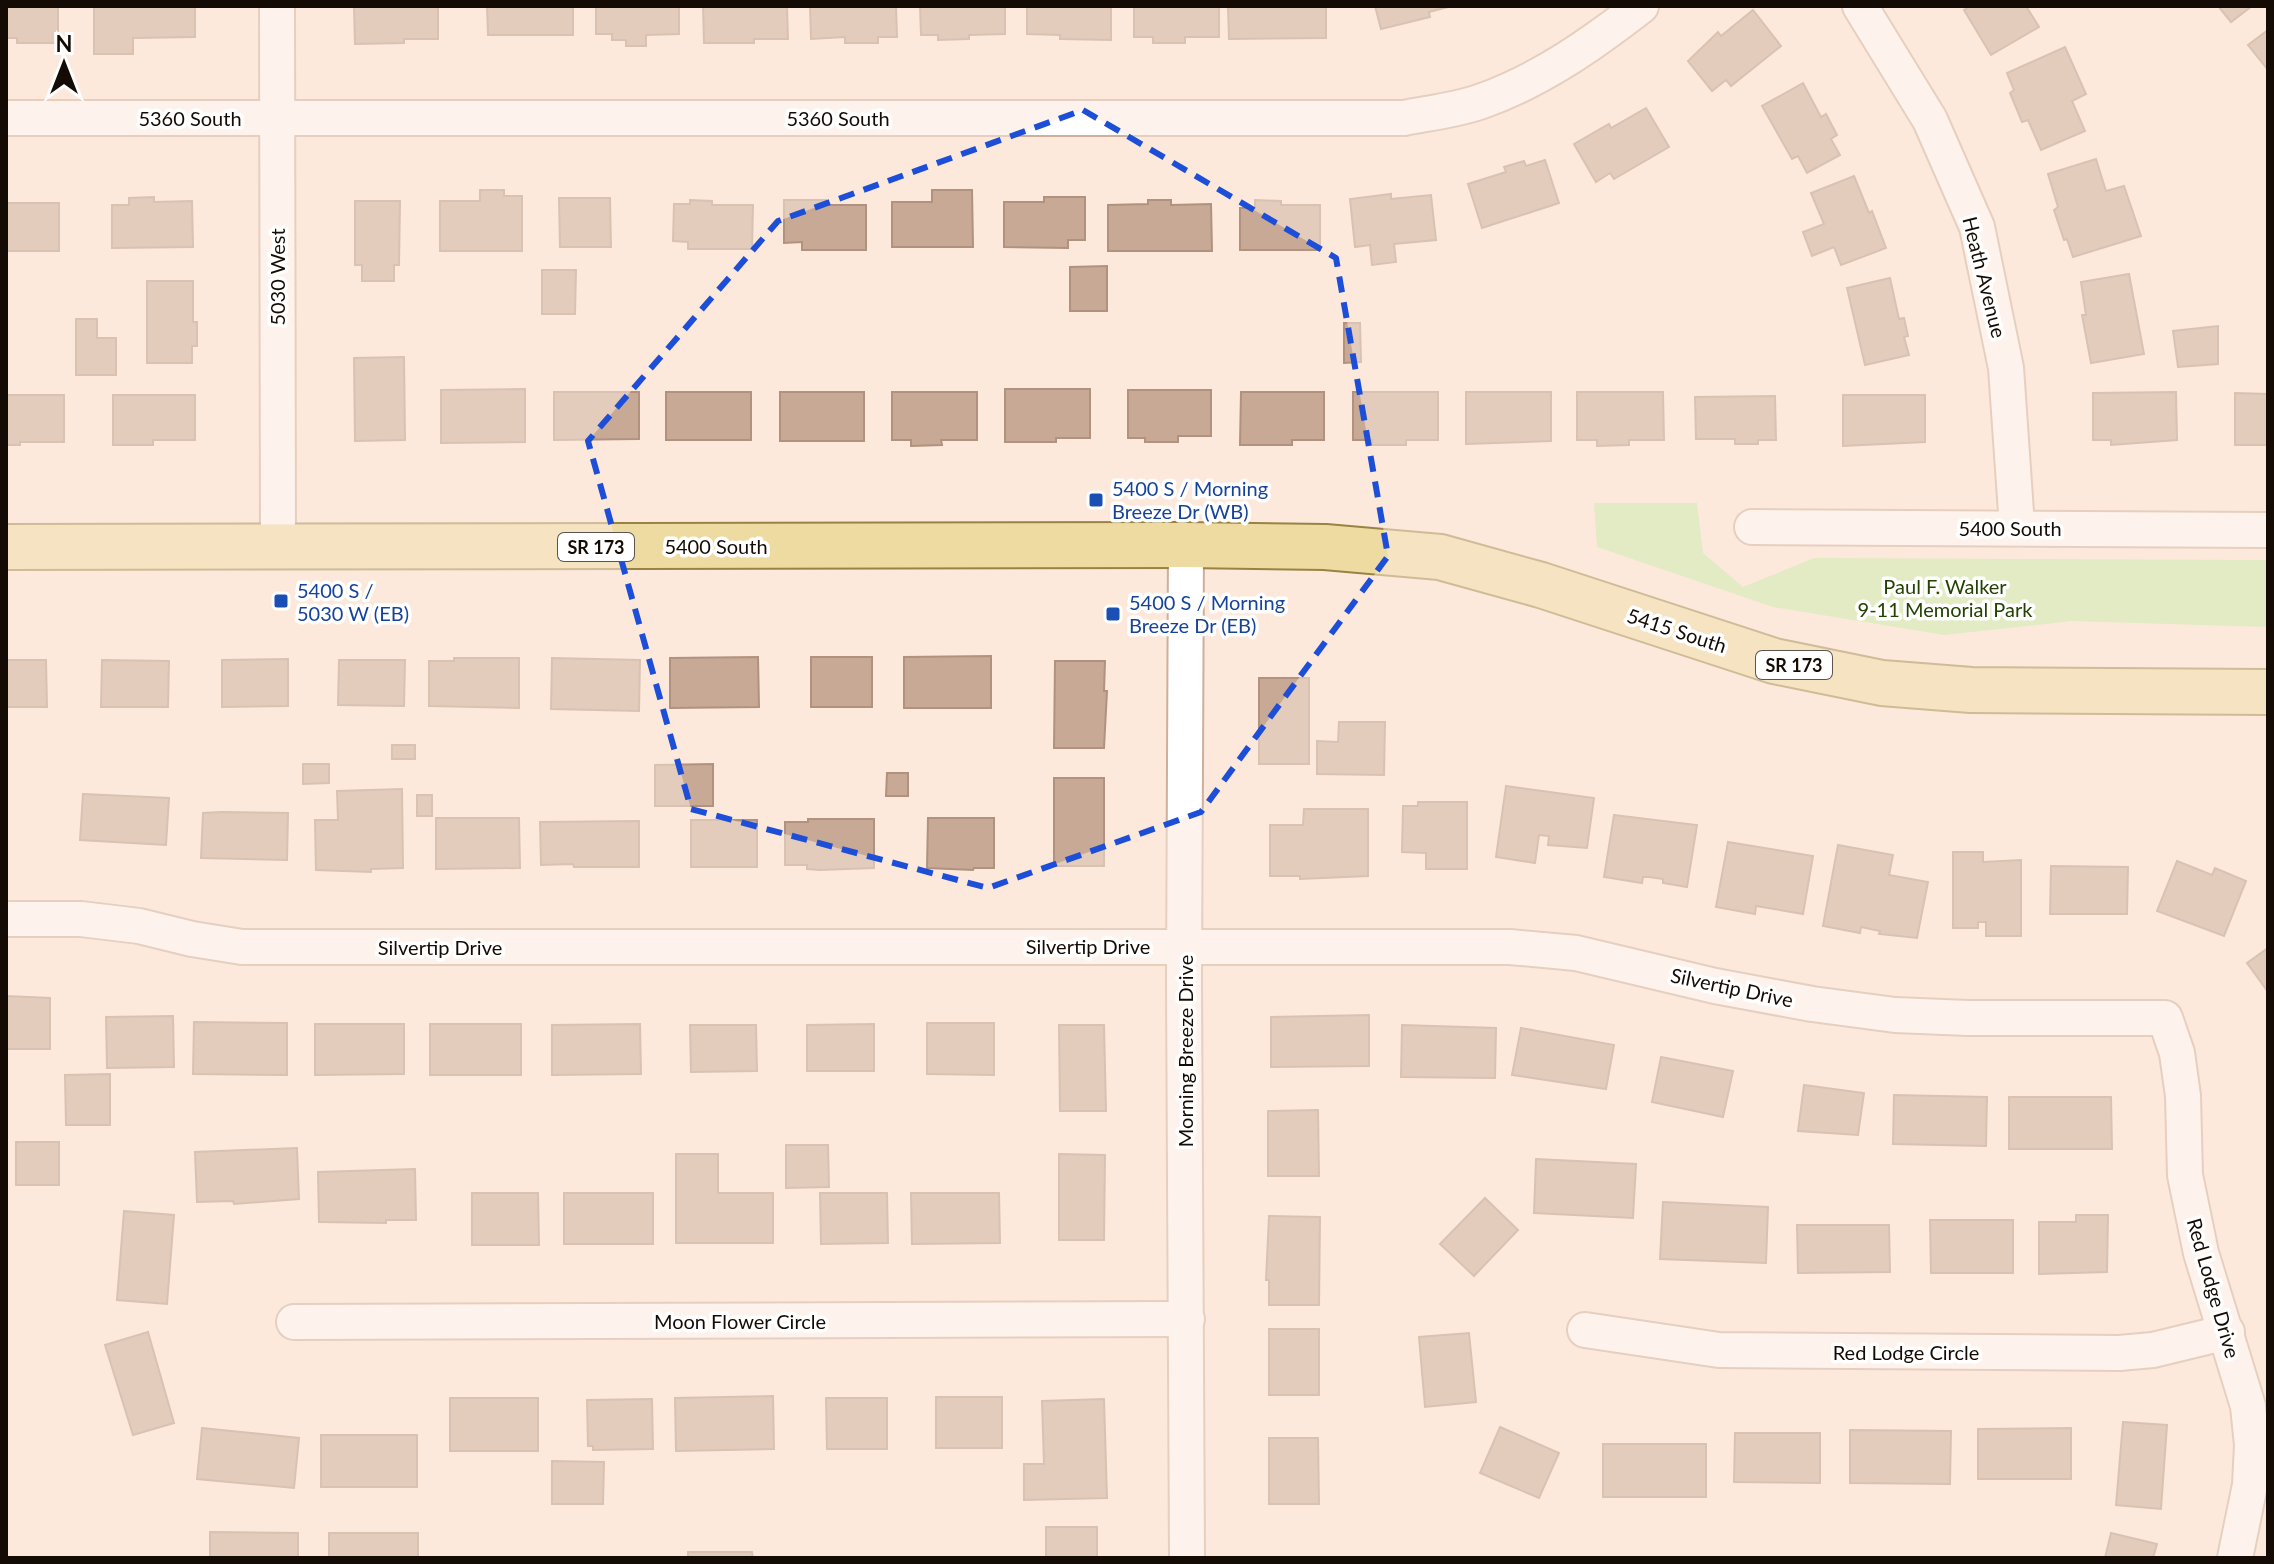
<svg xmlns="http://www.w3.org/2000/svg" width="2274" height="1564" font-family="Lato,sans-serif">
  <style>
    .green { fill: #c4eda6 }
    .building { fill: #c8a995; stroke: #b0927f; stroke-width: 2 }
    .lines { fill: none; stroke-linecap: round; stroke-linejoin: round }
    .minor-casing { stroke: #ceaf9b; stroke-width: 38 }
    .primary-casing { stroke: #9a8342; stroke-width: 48 }
    .minor { stroke: #fff; stroke-width: 34 }
    .primary { stroke: #eddba1; stroke-width: 44 }
    .marked { fill: none; stroke: #1d4ed8; stroke-width: 6; stroke-dasharray: 16 10; stroke-linejoin: round }
    .transit-dot { fill: #1a4fb4; stroke: #fff; stroke-width: 3 }
    .labels { text-anchor: middle; dominant-baseline: central; stroke-width: 7; stroke-linejoin: round; paint-order: stroke }
    .shield { fill: #fff; stroke: #5b5450; stroke-width: 2 }
    .shield-label { font-size: 18px; font-weight: bold; fill: #150b05 }
    .street-label { font-size: 20px; fill: #150b05; stroke: #fff }
    .transit-label { font-size: 20px; fill: #164399; stroke: #fff; text-anchor: start }
    .park-label { font-size: 20px; fill: #234100; stroke: #fff }
  </style>
  <rect width="100%" height="100%" fill="#fce9dc"/>
  <polygon class="green" points="1594,503 1697,503 1703,553 1743,587 1814,558 2268,560 2268,627 2072,621 1944,635 1773,607 1597,547"/>
  <g class="building">
    <polygon points="6,6 58,6 58,43 17,43 17,38 6,38"/>
    <polygon points="94,6 195,6 195,37 133,38 133,54 94,54"/>
    <polygon points="354,6 438,6 438,39 404,39 404,43 355,44"/>
    <polygon points="487,6 573,6 573,35 488,35"/>
    <polygon points="596,6 679,6 679,34 646,35 646,46 626,46 626,40 612,40 612,34 596,34"/>
    <polygon points="703,6 787,6 788,39 754,39 754,43 704,43"/>
    <polygon points="810,6 896,6 897,37 878,37 878,43 845,43 845,37 811,39"/>
    <polygon points="920,6 1005,6 1005,34 969,35 969,39 938,40 938,35 921,35"/>
    <polygon points="1027,6 1111,6 1111,40 1060,39 1060,35 1027,34"/>
    <polygon points="1134,6 1219,6 1219,37 1185,37 1185,43 1153,43 1153,37 1134,37"/>
    <polygon points="1228,6 1326,6 1326,38 1229,39"/>
    <polygon points="1375,6 1452,6 1429,12 1430,17 1381,29"/>
    <polygon points="1970,6 2026,6 2039,27 1991,55 1964,10"/>
    <polygon points="2218,6 2252,6 2231,22"/>
    <polygon points="1753,10 1781,46 1731,86 1726,80 1712,91 1688,61 1718,32 1721,36"/>
    <polygon points="2268,30 2268,70 2248,45"/>
    <polygon points="2065,47 2086,94 2072,101 2085,131 2041,150 2028,120 2022,122 2010,93 2014,90 2007,73"/>
    <polygon points="1803,83 1821,117 1826,114 1837,135 1831,139 1840,155 1807,173 1798,156 1792,159 1762,106"/>
    <polygon points="1646,108 1669,147 1614,179 1610,173 1596,182 1574,144 1609,124 1611,128"/>
    <polygon points="2096,159 2106,191 2124,186 2141,236 2073,257 2067,239 2064,240 2054,210 2058,207 2048,174"/>
    <polygon points="1545,160 1559,203 1482,228 1468,184 1506,172 1504,167 1524,161 1526,166"/>
    <polygon points="1854,176 1869,213 1872,211 1886,248 1841,265 1834,247 1812,256 1803,232 1824,224 1811,193"/>
    <polygon points="480,190 504,190 504,196 522,196 522,251 440,251 440,201 480,201"/>
    <polygon points="932,190 972,190 973,247 892,247 892,202 932,202"/>
    <polygon points="1391,194 1391,199 1431,195 1436,240 1394,244 1396,262 1372,265 1370,245 1355,247 1350,199"/>
    <polygon points="154,197 154,202 192,201 193,247 112,248 112,205 129,205 129,198"/>
    <polygon points="1044,197 1085,197 1085,240 1068,240 1068,248 1004,247 1004,202 1044,202"/>
    <polygon points="559,198 610,198 611,247 560,247"/>
    <polygon points="690,200 712,201 712,205 753,205 752,249 688,249 688,242 673,241 674,204 690,204"/>
    <polygon points="784,200 826,200 826,205 866,205 866,250 802,250 802,242 784,243"/>
    <polygon points="1148,200 1171,200 1171,205 1211,204 1212,251 1108,251 1108,205 1148,204"/>
    <polygon points="1255,200 1281,201 1281,205 1320,205 1320,250 1240,250 1240,208 1255,208"/>
    <polygon points="355,201 400,201 399,265 394,265 394,281 362,281 362,265 355,265"/>
    <rect x="6" y="203" width="53" height="48"/>
    <polygon points="1107,266 1107,311 1070,311 1070,267"/>
    <polygon points="542,270 576,270 575,314 542,314"/>
    <polygon points="2129,274 2144,354 2091,363 2082,315 2086,315 2081,282"/>
    <polygon points="1890,278 1899,319 1904,318 1908,336 1904,337 1909,355 1865,365 1847,288"/>
    <polygon points="147,281 193,281 193,322 197,322 197,346 192,346 192,363 147,363"/>
    <polygon points="76,319 97,319 97,338 116,338 116,375 76,375"/>
    <polygon points="1344,323 1360,323 1361,362 1344,363"/>
    <polygon points="2218,326 2218,364 2178,367 2173,331"/>
    <polygon points="404,357 405,440 355,441 354,358"/>
    <polygon points="525,389 525,442 441,443 441,390"/>
    <polygon points="1005,389 1090,389 1090,438 1056,438 1056,442 1005,442"/>
    <polygon points="1128,390 1211,390 1211,436 1178,436 1178,442 1145,442 1145,438 1128,438"/>
    <polygon points="554,392 639,392 639,439 554,440"/>
    <rect x="666" y="392" width="85" height="48"/>
    <rect x="780" y="392" width="84" height="49"/>
    <polygon points="892,392 977,392 977,440 941,440 942,445 911,446 911,440 892,440"/>
    <polygon points="1241,392 1324,392 1324,440 1292,440 1292,445 1240,445"/>
    <polygon points="1353,392 1438,392 1438,440 1406,440 1406,445 1372,445 1372,440 1353,440"/>
    <polygon points="1466,392 1551,392 1551,441 1466,444"/>
    <polygon points="1577,392 1663,392 1664,440 1629,440 1629,445 1597,446 1597,440 1577,440"/>
    <polygon points="2176,392 2177,440 2111,445 2111,440 2093,440 2093,393"/>
    <polygon points="2235,393 2268,394 2268,445 2235,445"/>
    <polygon points="6,395 64,395 64,442 20,442 20,445 6,445"/>
    <polygon points="113,395 195,395 195,440 153,440 153,445 113,445"/>
    <polygon points="1843,395 1925,395 1925,442 1843,446"/>
    <polygon points="1775,396 1776,440 1758,440 1758,444 1735,444 1735,439 1696,439 1695,397"/>
    <polygon points="991,656 991,708 904,708 904,657"/>
    <polygon points="758,657 759,707 670,708 670,658"/>
    <rect x="811" y="657" width="61" height="50"/>
    <polygon points="454,658 519,658 519,708 429,706 429,661 454,661"/>
    <polygon points="552,658 640,660 639,711 551,709"/>
    <polygon points="288,659 288,706 222,707 222,660"/>
    <polygon points="6,660 46,660 47,707 6,707"/>
    <polygon points="102,660 169,661 168,707 101,707"/>
    <polygon points="339,660 405,660 404,706 338,705"/>
    <polygon points="1055,661 1105,661 1104,691 1107,691 1104,748 1054,748"/>
    <rect x="1259" y="678" width="50" height="86"/>
    <polygon points="1339,722 1385,722 1384,775 1317,774 1317,741 1338,742"/>
    <rect x="392" y="745" width="23" height="14"/>
    <polygon points="303,764 329,764 329,783 303,784"/>
    <polygon points="713,764 713,806 655,806 655,765"/>
    <polygon points="887,773 908,773 908,796 886,796"/>
    <rect x="1054" y="778" width="50" height="88"/>
    <polygon points="1506,786 1594,798 1587,848 1548,845 1549,836 1539,835 1535,863 1496,857"/>
    <polygon points="402,789 403,868 371,869 371,872 316,870 315,820 338,820 337,791"/>
    <polygon points="83,794 169,798 166,845 80,840"/>
    <rect x="417" y="795" width="15" height="21"/>
    <polygon points="1418,802 1467,802 1467,869 1426,869 1426,853 1402,852 1403,806 1418,806"/>
    <polygon points="1304,809 1368,809 1368,876 1300,879 1300,876 1270,876 1270,825 1303,825"/>
    <polygon points="222,812 288,813 287,860 201,858 203,813"/>
    <polygon points="1614,815 1697,825 1687,887 1663,883 1663,879 1649,877 1643,877 1642,883 1604,877"/>
    <polygon points="436,818 519,818 520,868 436,869"/>
    <polygon points="928,818 994,818 994,868 974,868 973,870 927,868"/>
    <polygon points="808,819 874,819 874,868 820,870 807,869 807,865 785,865 785,822 808,822"/>
    <rect x="691" y="820" width="66" height="47"/>
    <polygon points="639,821 639,867 574,867 573,864 541,865 540,822"/>
    <polygon points="1728,842 1813,856 1803,914 1756,906 1755,914 1716,907"/>
    <polygon points="1838,845 1893,855 1889,875 1928,882 1917,938 1879,934 1880,931 1861,927 1860,933 1823,926"/>
    <polygon points="1953,852 1983,852 1983,862 2021,860 2021,936 1986,936 1986,922 1978,922 1978,928 1953,928"/>
    <polygon points="2177,861 2212,875 2215,868 2246,881 2224,936 2157,911"/>
    <polygon points="2051,866 2128,867 2127,914 2050,914"/>
    <polygon points="2268,948 2268,992 2247,963"/>
    <polygon points="6,996 50,998 50,1049 6,1049"/>
    <polygon points="1369,1015 1369,1066 1271,1067 1271,1017"/>
    <polygon points="173,1016 174,1067 107,1068 106,1017"/>
    <polygon points="194,1022 287,1023 287,1075 193,1074"/>
    <polygon points="927,1023 994,1023 994,1075 927,1074"/>
    <polygon points="315,1024 404,1024 404,1074 315,1075"/>
    <rect x="430" y="1024" width="91" height="51"/>
    <polygon points="640,1024 641,1074 552,1075 552,1025"/>
    <polygon points="874,1024 874,1071 807,1071 807,1025"/>
    <polygon points="690,1025 756,1025 757,1071 691,1072"/>
    <polygon points="1059,1025 1104,1025 1106,1111 1060,1111"/>
    <polygon points="1402,1025 1496,1028 1495,1078 1401,1077"/>
    <polygon points="1521,1028 1614,1045 1606,1089 1512,1075"/>
    <polygon points="1661,1057 1733,1071 1723,1117 1652,1102"/>
    <polygon points="110,1074 110,1125 66,1125 65,1075"/>
    <polygon points="1804,1085 1864,1093 1858,1135 1798,1131"/>
    <polygon points="1894,1095 1987,1097 1986,1146 1893,1144"/>
    <polygon points="2009,1097 2111,1097 2112,1149 2009,1149"/>
    <polygon points="1318,1110 1319,1176 1268,1176 1268,1111"/>
    <rect x="16" y="1142" width="43" height="43"/>
    <polygon points="786,1145 828,1145 829,1187 786,1188"/>
    <polygon points="297,1148 299,1199 234,1204 233,1201 197,1202 195,1152"/>
    <polygon points="676,1154 718,1154 718,1193 773,1193 773,1243 676,1243"/>
    <polygon points="1059,1154 1105,1155 1104,1240 1059,1240"/>
    <polygon points="1536,1159 1636,1164 1633,1218 1534,1213"/>
    <polygon points="415,1169 416,1220 386,1220 386,1223 319,1222 318,1172"/>
    <polygon points="472,1193 538,1193 539,1245 472,1245"/>
    <rect x="564" y="1193" width="89" height="51"/>
    <polygon points="820,1193 887,1193 888,1243 821,1244"/>
    <polygon points="911,1193 999,1193 1000,1243 912,1244"/>
    <polygon points="1485,1198 1518,1230 1474,1276 1440,1244"/>
    <polygon points="1663,1202 1768,1207 1766,1263 1660,1259"/>
    <polygon points="124,1211 174,1215 167,1304 117,1300"/>
    <polygon points="2076,1215 2108,1215 2107,1272 2039,1274 2039,1222 2076,1222"/>
    <polygon points="1269,1216 1320,1217 1319,1305 1269,1305 1269,1280 1266,1280"/>
    <polygon points="1930,1220 2013,1220 2013,1273 1931,1273"/>
    <polygon points="1797,1225 1889,1225 1890,1272 1798,1273"/>
    <rect x="1269" y="1329" width="50" height="66"/>
    <polygon points="148,1332 174,1423 133,1435 105,1345"/>
    <polygon points="1469,1333 1476,1402 1425,1407 1419,1337"/>
    <polygon points="773,1396 774,1449 676,1451 675,1398"/>
    <rect x="936" y="1397" width="66" height="51"/>
    <rect x="450" y="1398" width="88" height="53"/>
    <polygon points="826,1398 887,1398 887,1449 827,1449"/>
    <polygon points="652,1399 653,1449 593,1450 593,1446 588,1446 587,1400"/>
    <polygon points="1104,1399 1107,1498 1024,1500 1024,1464 1044,1464 1042,1401"/>
    <polygon points="2123,1422 2167,1425 2161,1509 2116,1505"/>
    <polygon points="1500,1427 1559,1453 1539,1498 1480,1473"/>
    <polygon points="202,1428 299,1438 294,1488 197,1479"/>
    <polygon points="2071,1428 2071,1479 1978,1479 1978,1429"/>
    <polygon points="1850,1430 1951,1431 1950,1484 1850,1483"/>
    <polygon points="1735,1433 1820,1433 1820,1483 1734,1482"/>
    <rect x="321" y="1435" width="96" height="52"/>
    <polygon points="1269,1438 1318,1438 1319,1504 1269,1504"/>
    <rect x="1603" y="1444" width="103" height="53"/>
    <polygon points="552,1461 604,1462 603,1504 552,1504"/>
    <rect x="1046" y="1527" width="51" height="31"/>
    <polygon points="210,1532 298,1533 298,1558 210,1558"/>
    <rect x="329" y="1533" width="89" height="25"/>
    <polygon points="2111,1533 2157,1544 2153,1558 2105,1558"/>
    <polygon points="688,1552 752,1552 753,1558 688,1558"/>
  </g>
  <g class="lines">
    <defs>
      <g id="minor">
        <polyline points="277,6 278,547"/>
        <polyline points="1860,6 1930,120 1977,227 2006,368 2017,527"/>
        <path d="M 6,118 L 1404,118 C 1429,113 1458,110 1482,101 C 1541,80 1592,44 1641,6"/>
        <polyline points="1752,527 2268,530"/>
        <polyline points="1186,545 1184,983 1187,1558"/>
        <polyline points="6,919 81,919 139,926 192,939 242,947 1510,947 1576,953 1715,986 1812,1004 1895,1015 1968,1018 2165,1018 2177,1053 2183,1096 2185,1175 2201,1253 2248,1406 2252,1445 2250,1485 2235,1558"/>
        <polyline points="294,1322 1187,1319"/>
        <polyline points="1585,1330 1719,1350 2119,1353 2153,1350 2227,1332"/>
      </g>
      <polyline id="primary" points="6,547 1186,545 1325,547 1440,557 1541,585 1774,661 1882,683 1971,690 2268,692"/>
    </defs>
    <use href="#minor" class="minor-casing"/>
    <use href="#primary" class="primary-casing"/>
    <use href="#minor" class="minor"/>
    <use href="#primary" class="primary"/>
  </g>
  <path d="M0 0H2274V1564H0ZM 1083,110 L 1336,258 L 1388,556 L 1201,812 L 988,888 L 691,809 L 588,441 L 778,221 Z" fill="#fce9dc" fill-opacity=".55" fill-rule="evenodd"/>
  <path class="marked" d="M 1083,110 L 1336,258 L 1388,556 L 1201,812 L 988,888 L 691,809 L 588,441 L 778,221 Z"/>
  <g class="transit-dot">
    <rect x="1088" y="492" width="16" height="16" rx="4"/>
    <rect x="273" y="593" width="16" height="16" rx="4"/>
    <rect x="1105" y="606" width="16" height="16" rx="4"/>
  </g>
  <g class="labels">
    <g class="shield">
      <rect x="558" y="533" width="76" height="28" rx="6"/>
      <rect x="1756" y="651" width="76" height="28" rx="6"/>
    </g>
    <g class="shield-label">
      <text x="596" y="547">SR 173</text>
      <text x="1794" y="665">SR 173</text>
    </g>
    <g class="street-label">
      <text x="190" y="118">5360 South</text>
      <text x="838" y="118">5360 South</text>
      <text transform="translate(277 277) rotate(-90)">5030 West</text>
      <text transform="translate(1985 277) rotate(76)">Heath Avenue</text>
      <text x="2010" y="528">5400 South</text>
      <text x="716" y="546">5400 South</text>
      <text transform="translate(1677 630) rotate(18)">5415 South</text>
      <text x="1088" y="946">Silvertip Drive</text>
      <text x="440" y="947">Silvertip Drive</text>
      <text transform="translate(1732 987) rotate(12)">Silvertip Drive</text>
      <text transform="translate(1185 1051) rotate(-90)">Morning Breeze Drive</text>
      <text transform="translate(2214 1288) rotate(74)">Red Lodge Drive</text>
      <text x="740" y="1321">Moon Flower Circle</text>
      <text x="1906" y="1352">Red Lodge Circle</text>
    </g>
    <g class="transit-label">
      <text x="1112" y="488">5400 S / Morning<tspan x="1112" dy="23">Breeze Dr (WB)</tspan></text>
      <text x="297" y="590">5400 S /<tspan x="297" dy="23">5030 W (EB)</tspan></text>
      <text x="1129" y="602">5400 S / Morning<tspan x="1129" dy="23">Breeze Dr (EB)</tspan></text>
    </g>
    <g class="park-label">
      <text x="1945" y="586">Paul F. Walker<tspan x="1945" dy="23">9-11 Memorial Park</tspan></text>
    </g>
  </g>
  <rect width="2274" height="1564" fill="none" stroke="#150b05" stroke-width="16"/>
  <g transform="translate(64 64)" stroke="#ffffff" stroke-width="6" paint-order="stroke">
  <path d="M0-6L14 30L0 20L-14 30Z" fill="#150b05"/>
  <text y="-12" font-size="22" font-weight="bold" text-anchor="middle" fill="#150b05">N</text>
  </g>
</svg>
